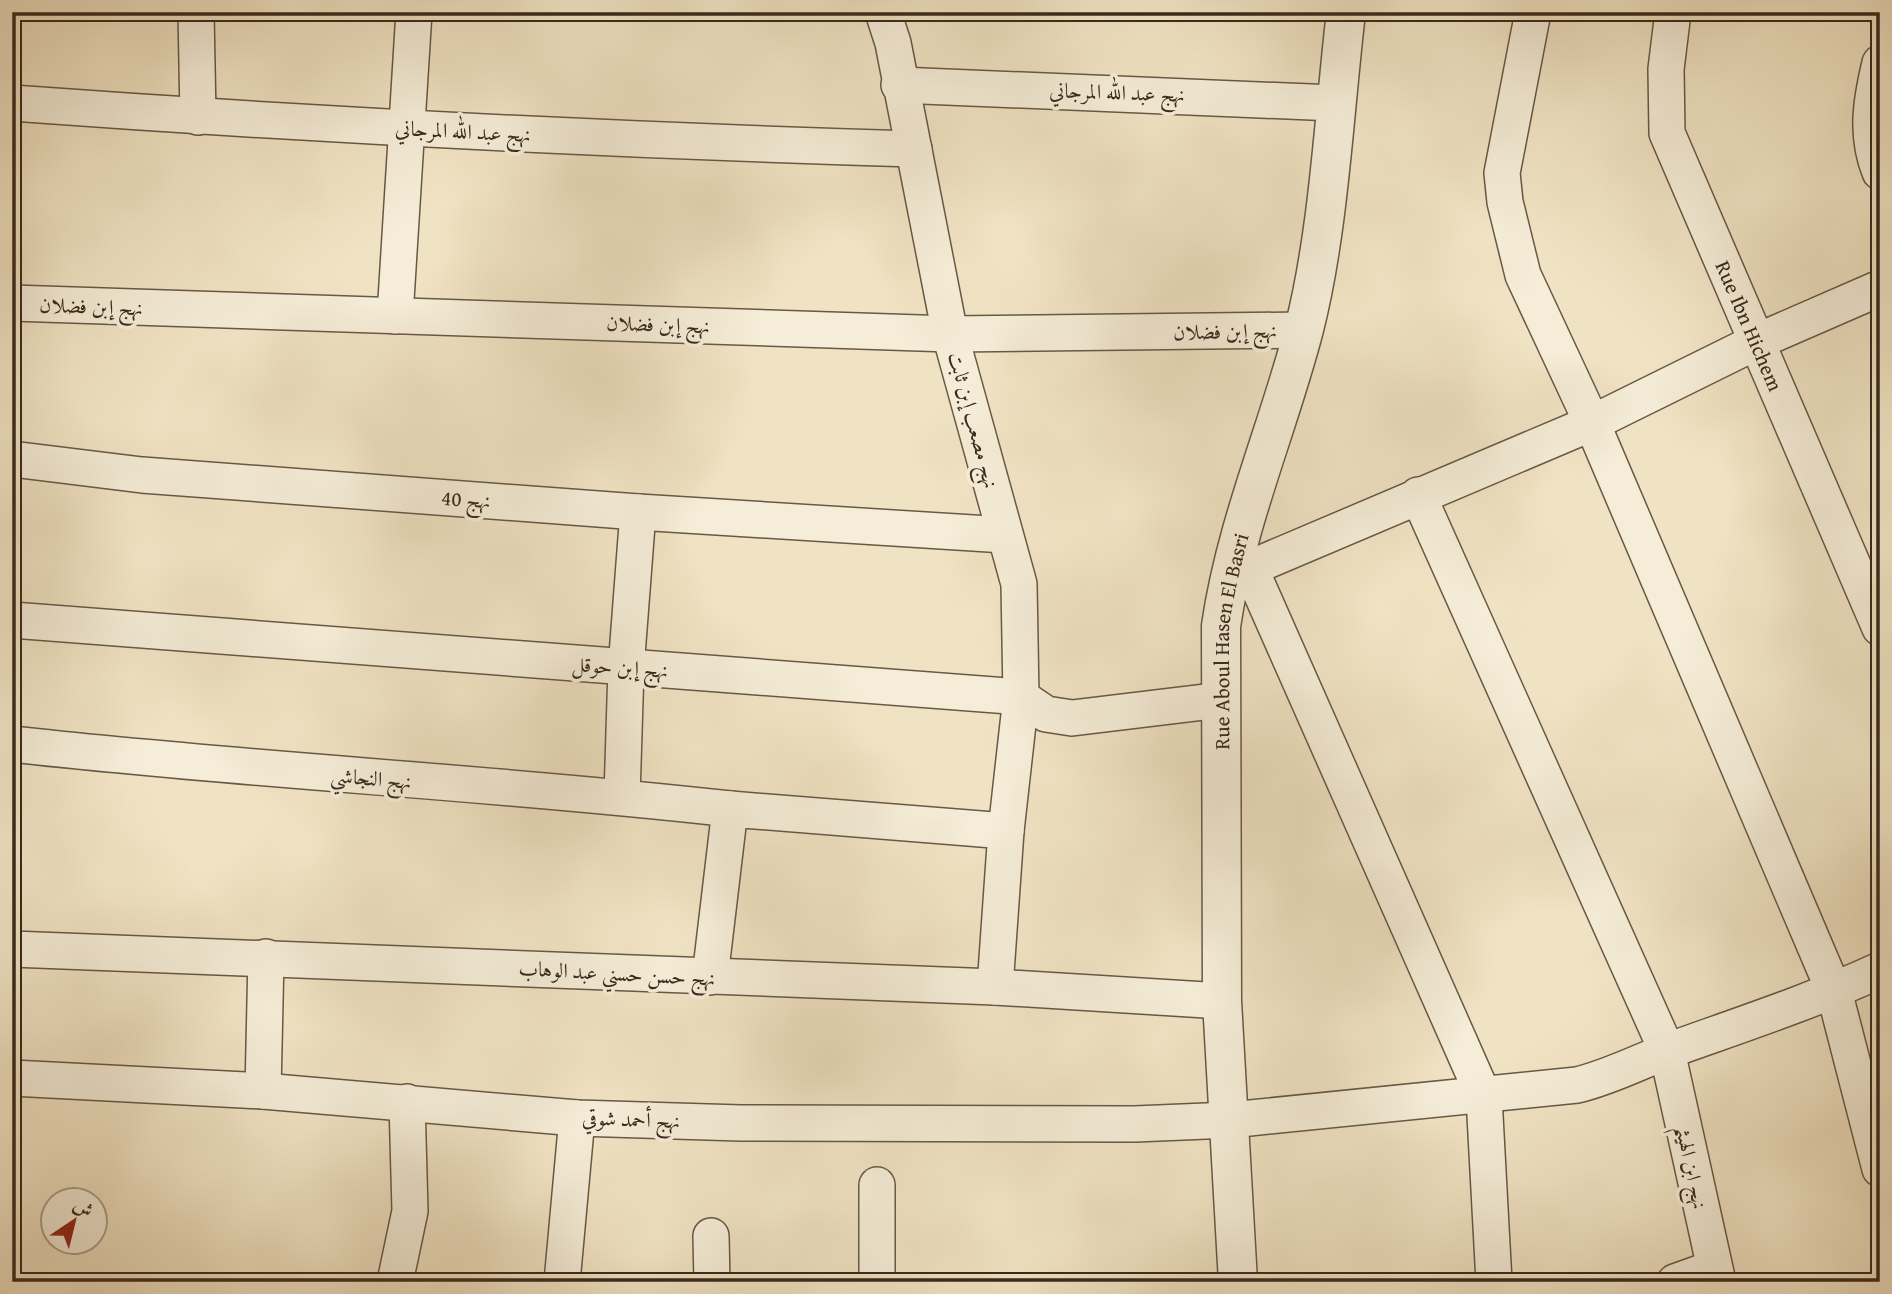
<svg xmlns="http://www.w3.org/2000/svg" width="1892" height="1294" font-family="'Gentium Book Plus',Amiri,serif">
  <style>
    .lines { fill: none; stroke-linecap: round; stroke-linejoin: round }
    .minor-casing { stroke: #685846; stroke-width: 38 }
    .tertiary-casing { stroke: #685846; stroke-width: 41 }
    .minor { stroke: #f5edd8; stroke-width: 35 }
    .tertiary { stroke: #f5edd8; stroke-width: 38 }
    .labels { text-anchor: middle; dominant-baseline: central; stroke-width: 7; stroke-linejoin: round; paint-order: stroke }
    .street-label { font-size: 21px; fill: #3a291d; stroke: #f5edd8 }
  </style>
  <rect width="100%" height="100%" fill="#f0e3c3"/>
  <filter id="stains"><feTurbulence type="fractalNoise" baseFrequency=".00286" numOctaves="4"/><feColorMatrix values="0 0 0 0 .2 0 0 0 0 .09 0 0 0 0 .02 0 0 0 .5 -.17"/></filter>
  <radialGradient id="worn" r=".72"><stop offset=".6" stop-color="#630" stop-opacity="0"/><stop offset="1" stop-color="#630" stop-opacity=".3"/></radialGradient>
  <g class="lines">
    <defs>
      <g id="minor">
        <polyline points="196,12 198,117"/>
        <polyline points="883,12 893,43 950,334 1019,584 1021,697 1006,831"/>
        <polyline points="1533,12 1502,173 1505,202 1523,275 1592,423 1834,991 1880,1169"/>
        <path id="s1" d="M 1673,12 L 1666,69 L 1667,133 L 1880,628"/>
        <path d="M 1880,63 C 1871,101 1865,135 1880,172"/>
        <polyline points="899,85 1335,103"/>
        <path d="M 12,103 C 312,125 613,140 914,149"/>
        <polyline points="12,303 950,334 1304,330"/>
        <polyline points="395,316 414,12"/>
        <polyline points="12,459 142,475 638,512 1005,535"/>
        <polyline points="1418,495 1667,1051 1718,1282"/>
        <polyline points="1250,568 1484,1097 1494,1282"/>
        <polyline points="1230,573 1250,568 1592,423 1756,342 1880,288"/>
        <polyline points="12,620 1021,697 1046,714 1072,718 1221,700"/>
        <path d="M 12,744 C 251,771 492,782 730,809"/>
        <polyline points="622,796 626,668 638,512"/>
        <polyline points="12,949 995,987 1222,1001"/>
        <polyline points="710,977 730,809 1006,831 995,987"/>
        <path d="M 12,1078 L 263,1091 L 577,1118 L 741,1123 L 1135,1124 L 1230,1120 L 1577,1085 C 1611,1077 1640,1061 1673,1049 C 1743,1024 1813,1001 1880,970"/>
        <polyline points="263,1091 266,957"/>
        <polyline points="711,1236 712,1282"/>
        <polyline points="395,1282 410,1211 407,1102"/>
        <polyline points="562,1282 577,1118"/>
        <polyline points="877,1282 877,1185"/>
        <polyline points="1675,1282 1714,1268"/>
      </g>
      <g id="tertiary">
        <path id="s2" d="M 1238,1282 L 1222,1001 L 1221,626 C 1236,523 1278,429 1304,329 C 1329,231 1334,114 1346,12"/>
      </g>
    </defs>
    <use href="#minor" class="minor-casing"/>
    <use href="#tertiary" class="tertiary-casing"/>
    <use href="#minor" class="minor"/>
    <use href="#tertiary" class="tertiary"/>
  </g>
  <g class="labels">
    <g class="street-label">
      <text transform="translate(1117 92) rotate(2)">نهج عبد الله المرجاني</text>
      <text transform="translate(463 131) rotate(3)">نهج عبد الله المرجاني</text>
      <text transform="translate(91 306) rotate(2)">نهج إبن فضلان</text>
      <text transform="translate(658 324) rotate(2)">نهج إبن فضلان</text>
      <text stroke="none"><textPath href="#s1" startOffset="331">Rue Ibn Hichem</textPath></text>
      <text transform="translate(1225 331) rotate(-1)">نهج إبن فضلان</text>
      <text transform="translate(974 420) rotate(75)">نهج مصعب إبن ثابت</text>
      <text transform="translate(466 499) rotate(4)">نهج 40</text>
      <text stroke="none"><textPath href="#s2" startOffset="642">Rue Aboul Hasen El Basri</textPath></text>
      <text transform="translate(620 667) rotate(4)">نهج إبن حوقل</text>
      <text transform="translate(371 778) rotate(5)">نهج النجاشي</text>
      <text transform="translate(617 973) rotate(3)">نهج حسن حسني عبد الوهاب</text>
      <text transform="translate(631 1119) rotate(2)">نهج أحمد شوقي</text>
      <text transform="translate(1692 1167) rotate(78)">نهج ابن الهيثم</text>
    </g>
  </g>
  <rect width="1892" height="1294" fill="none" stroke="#f0e3c3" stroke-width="42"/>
  <rect x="14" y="14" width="1864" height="1266" fill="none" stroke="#3a291d" stroke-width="3.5"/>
  <rect x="21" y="21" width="1850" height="1252" fill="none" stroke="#3a291d" stroke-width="2"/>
  <g transform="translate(74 1221) rotate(35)"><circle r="33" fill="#f5edd8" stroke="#aa9f8d" stroke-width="2"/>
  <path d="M0-5L12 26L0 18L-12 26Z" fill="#8f2418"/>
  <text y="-10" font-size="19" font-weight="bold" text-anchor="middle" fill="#3a291d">ش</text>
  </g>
  <rect width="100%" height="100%" filter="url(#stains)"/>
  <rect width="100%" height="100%" fill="url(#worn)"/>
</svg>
